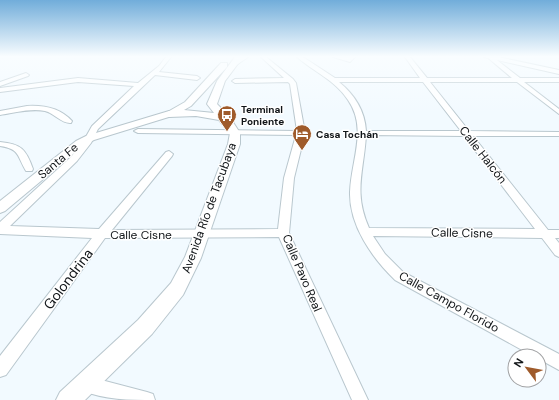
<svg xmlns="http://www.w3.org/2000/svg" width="559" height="400" font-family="'DM Sans',sans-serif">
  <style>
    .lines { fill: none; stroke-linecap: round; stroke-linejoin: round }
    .minor-casing { stroke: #b9c7ce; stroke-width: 2 }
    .tertiary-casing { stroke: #b9c7ce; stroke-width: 2 }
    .secondary-casing { stroke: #b9c7ce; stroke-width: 2 }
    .minor { fill: #fff; fill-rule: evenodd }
    .tertiary { fill: #fff; fill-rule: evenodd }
    .secondary { fill: #fff; fill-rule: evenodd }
    .labels { text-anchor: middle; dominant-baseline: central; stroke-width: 3; stroke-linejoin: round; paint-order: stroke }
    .far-poi-label { font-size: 10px; font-weight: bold; fill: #111518; stroke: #fff; text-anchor: start }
    .street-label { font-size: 12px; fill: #111518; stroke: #fff }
    .near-street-label { font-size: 14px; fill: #111518; stroke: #fff }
  </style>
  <rect width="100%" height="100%" fill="#f2faff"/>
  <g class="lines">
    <defs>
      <g id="minor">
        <polygon points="166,57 171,57 159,72 197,76 200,78 197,80 155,75 98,129 91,143 77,161 10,226 99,229 166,152 169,151 173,154 172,156 112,230 278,229 284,178 296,135 138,133 134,131 138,129 297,131 290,84 288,82 235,83 232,81 235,79 284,78 261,57 266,57 293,79 296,83 305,133 294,178 289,233 368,400 352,400 279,237 105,238 6,375 0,377 0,356 92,238 0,234 0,222 71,157 83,142 92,126 134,86 78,82 0,92 0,88 78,78 138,83 159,66"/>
        <polygon points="242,57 248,57 235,66 231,66 231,64"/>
        <path d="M 297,57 L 303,57 L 335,78 L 420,78 L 405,57 L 410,57 L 427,78 L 512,78 L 487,57 L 493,57 L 520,78 L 559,78 L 559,82 L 524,82 L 559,109 L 559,114 L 517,82 L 430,82 L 469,131 L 559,132 L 559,136 L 473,136 L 548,230 L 559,230 L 559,238 L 555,238 L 559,243 L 559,257 L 555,255 L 542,238 L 373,236 L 385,254 L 403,272 L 559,354 L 559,370 L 539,359 L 539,356 L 533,356 L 395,280 C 372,258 349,225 350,192 C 351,160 368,129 348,100 C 335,80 314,72 297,57 ZM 339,82 L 423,82 L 461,131 L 366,131 C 365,111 354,94 339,82 ZM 366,135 L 464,136 L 535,229 L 369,228 C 353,192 364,171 366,135 Z"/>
        <polygon points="333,57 355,57 350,62"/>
        <polygon points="26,73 29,75 28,76 0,86 0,82"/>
        <path d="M 27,106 C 44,105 60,108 72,121 L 71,123 C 62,124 54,113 45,111 C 30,108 14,113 0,115 L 0,111 Z"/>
        <path d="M 0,142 C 21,144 26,149 33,169 L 32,171 L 26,171 C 17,156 20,149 0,146 Z"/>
        <path d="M 86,376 L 147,392 L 153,394 L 155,400 C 128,400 106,400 80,390 L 78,384 L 80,378 Z"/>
      </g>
      <g id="tertiary">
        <polygon points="484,57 498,57 559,70 559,74"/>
        <polygon points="169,111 174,114 172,116 94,140 84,145 5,211 0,213 0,201 76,141 86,136"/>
      </g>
      <polygon id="secondary" points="235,57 243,57 225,81 217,104 229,116 240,133 240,144 201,258 183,295 152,334 85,400 56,400 60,392 138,320 171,283 185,257 228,144 230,133 219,120 196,116 169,117 164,114 185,102 221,63 227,63 227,67 191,106 184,110 214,113 207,104 217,81"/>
    </defs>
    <use href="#minor" class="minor-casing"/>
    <use href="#tertiary" class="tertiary-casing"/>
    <use href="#secondary" class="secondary-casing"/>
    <use href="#minor" class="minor"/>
    <use href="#tertiary" class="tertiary"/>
    <use href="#secondary" class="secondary"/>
  </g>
  <linearGradient id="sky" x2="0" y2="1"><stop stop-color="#71adda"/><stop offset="0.5" stop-color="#f9fdff"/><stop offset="1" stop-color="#f9fdff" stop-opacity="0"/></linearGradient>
  <rect width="559" height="113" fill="url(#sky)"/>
  <defs>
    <symbol id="bus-pin" viewBox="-11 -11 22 30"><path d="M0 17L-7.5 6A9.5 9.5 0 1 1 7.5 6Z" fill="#9f5b2b" stroke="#fff"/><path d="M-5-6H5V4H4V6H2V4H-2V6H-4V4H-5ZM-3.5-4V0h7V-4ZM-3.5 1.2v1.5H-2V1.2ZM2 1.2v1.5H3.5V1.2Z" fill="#fff"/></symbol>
    <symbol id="hotel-pin" viewBox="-11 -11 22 30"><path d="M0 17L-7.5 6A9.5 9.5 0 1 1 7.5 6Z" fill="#9f5b2b" stroke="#fff"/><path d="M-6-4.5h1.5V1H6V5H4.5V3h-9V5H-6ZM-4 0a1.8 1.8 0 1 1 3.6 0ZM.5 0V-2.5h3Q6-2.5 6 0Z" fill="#fff"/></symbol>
  </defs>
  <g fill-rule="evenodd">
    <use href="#bus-pin" x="216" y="104" width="22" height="30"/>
    <use href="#hotel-pin" x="291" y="123" width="22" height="30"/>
  </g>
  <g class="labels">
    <g class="far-poi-label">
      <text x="241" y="109">Terminal<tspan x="241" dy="12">Poniente</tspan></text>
      <text x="316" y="134">Casa Tochán</text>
    </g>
    <g class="street-label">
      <text transform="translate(483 155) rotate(52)">Calle Halcón</text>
      <text transform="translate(58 161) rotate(-40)">Santa Fe</text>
      <text transform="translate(209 208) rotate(-70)">Avenida Río de Tacubaya</text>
      <text transform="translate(462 233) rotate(1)">Calle Cisne</text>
      <text x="141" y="235">Calle Cisne</text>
      <text transform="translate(302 273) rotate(67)">Calle Pavo Real</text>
      <text transform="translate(449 302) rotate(29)">Calle Campo Florido</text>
    </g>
    <g class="near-street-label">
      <text transform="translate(68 279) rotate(-53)">Golondrina</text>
    </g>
  </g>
  <g transform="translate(527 368) rotate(302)"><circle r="19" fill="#ffffff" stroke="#a0a1a3"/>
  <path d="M0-3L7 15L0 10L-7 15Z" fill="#9f5b2b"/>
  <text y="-6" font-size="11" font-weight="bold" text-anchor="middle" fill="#111518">N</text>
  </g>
</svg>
